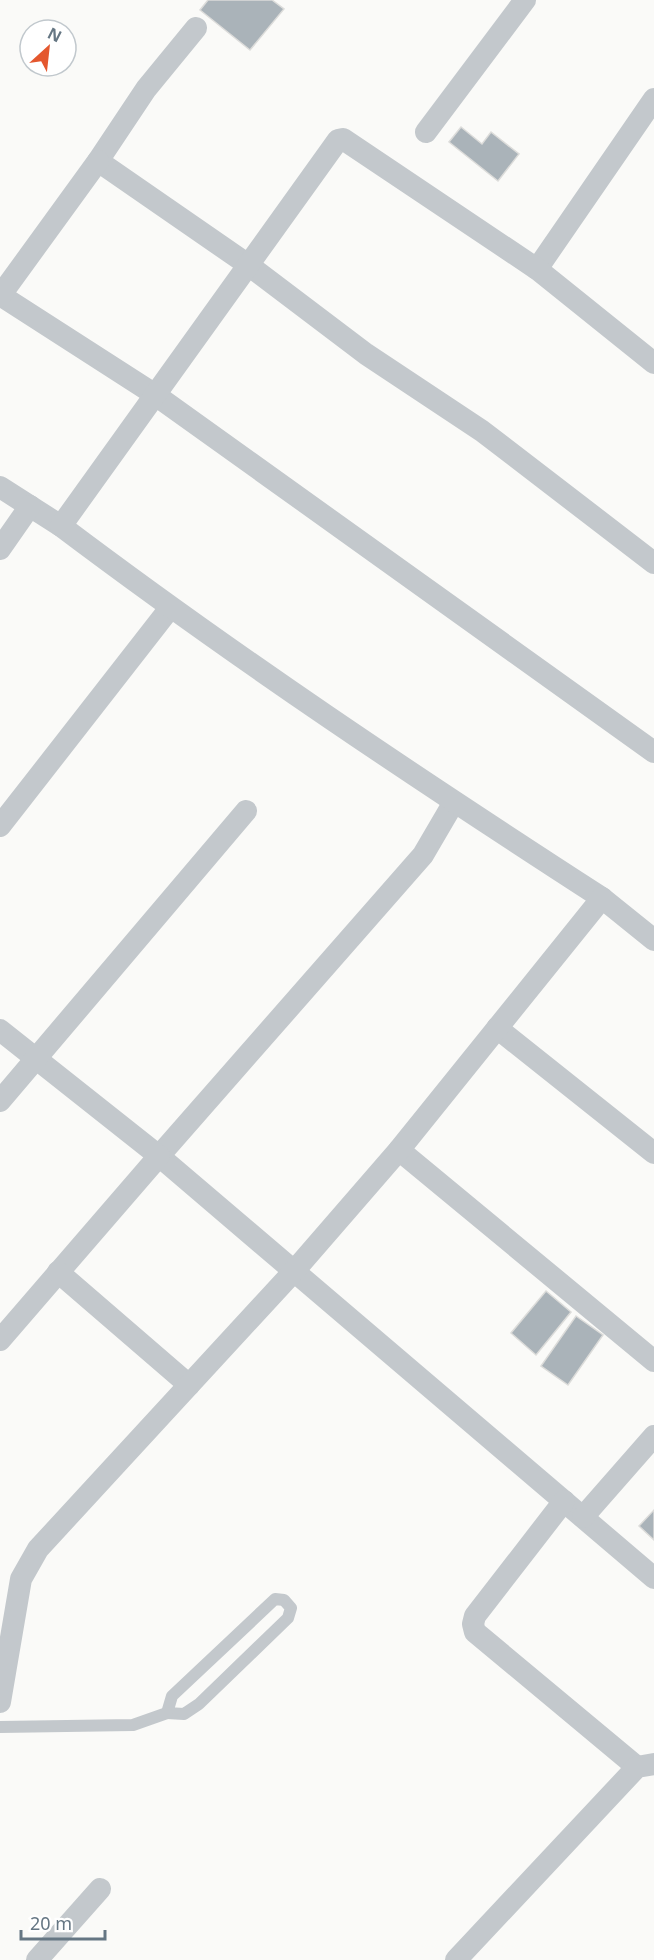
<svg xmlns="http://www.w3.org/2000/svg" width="654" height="1960" font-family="'Noto Sans',sans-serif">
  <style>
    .building { fill: #aab3b9; stroke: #dcdcda; stroke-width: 1.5 }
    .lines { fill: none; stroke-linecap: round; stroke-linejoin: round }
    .lane { stroke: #c3c8cc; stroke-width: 12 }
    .street { stroke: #c3c8cc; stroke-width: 22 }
  </style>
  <rect width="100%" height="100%" fill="#fafaf8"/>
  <g class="building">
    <polygon points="208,0 272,0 284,9 250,50 200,10"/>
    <polygon points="461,127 482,144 491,132 519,154 498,181 449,142"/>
    <polygon points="546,1291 571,1312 536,1355 511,1333"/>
    <polygon points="576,1316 603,1335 568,1385 541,1366"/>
    <polygon points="654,1510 654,1540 639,1526"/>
  </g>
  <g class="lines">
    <g class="lane">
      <polygon points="275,1599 284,1600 291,1608 288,1618 199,1704 184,1714 167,1713 172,1696"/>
      <polyline points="0,1727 133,1725 167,1713"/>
    </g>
    <g class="street">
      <polyline points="196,28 146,89 98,161 247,264 366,354 482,431 654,563"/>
      <polyline points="426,132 525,0"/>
      <polyline points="537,269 654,99"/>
      <polyline points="0,295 154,394 654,752"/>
      <polyline points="0,296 98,161"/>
      <polyline points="0,487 61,526"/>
      <polyline points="0,549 30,506"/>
      <polyline points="454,802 423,855 159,1156 654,1578"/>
      <polyline points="0,826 170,608"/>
      <path d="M 602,898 C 418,779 236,658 61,526 L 338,140 L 343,139 L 537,269 L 654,363"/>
      <polyline points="497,1028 654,1153"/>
      <polyline points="0,1030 159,1156 0,1340"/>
      <polyline points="0,1101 246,811"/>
      <polyline points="399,1150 654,1361"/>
      <polyline points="58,1272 189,1385"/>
      <polyline points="564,1501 475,1616 473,1624 475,1632 637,1767"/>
      <polyline points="583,1517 654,1436"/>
      <polyline points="0,1702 21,1579 38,1549 295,1270 399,1150 602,898 654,940"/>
      <polyline points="37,1960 100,1889"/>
      <polyline points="456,1960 637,1767 654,1764"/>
    </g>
  </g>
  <g transform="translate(48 48) rotate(27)"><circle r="28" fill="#ffffff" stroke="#c1c8cd" stroke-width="1.5"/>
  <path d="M0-4.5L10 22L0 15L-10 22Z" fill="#e4572e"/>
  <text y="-9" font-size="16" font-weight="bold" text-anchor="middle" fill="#657683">N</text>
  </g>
  <path d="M21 1930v9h84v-9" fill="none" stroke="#657683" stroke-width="3"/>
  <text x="30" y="1930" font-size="18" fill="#657683" stroke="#ffffff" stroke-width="4.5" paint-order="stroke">20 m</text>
</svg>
